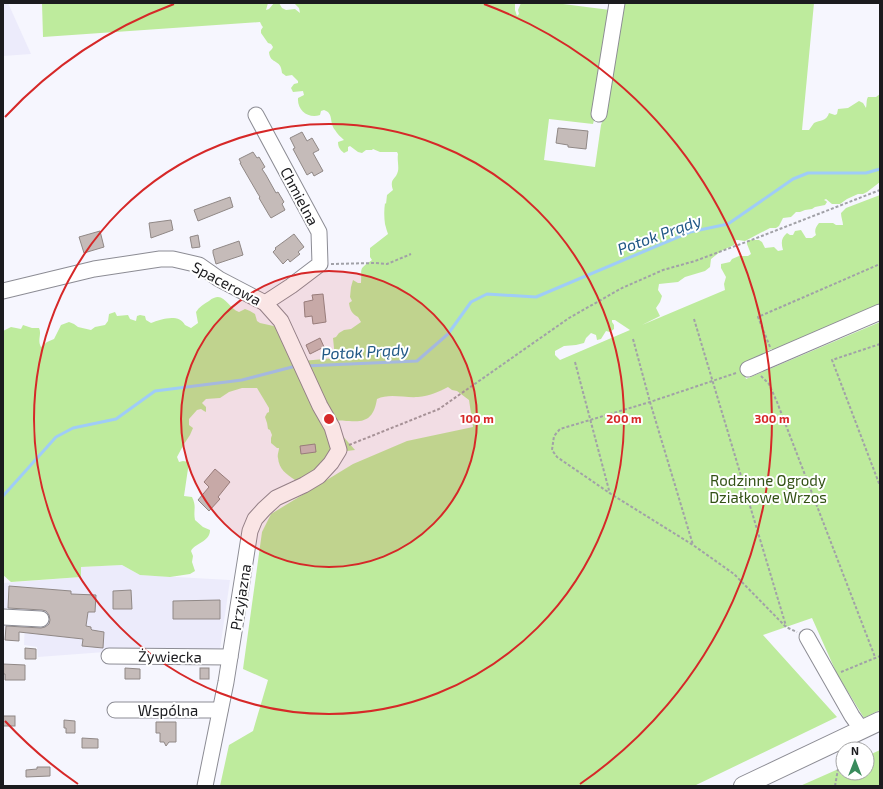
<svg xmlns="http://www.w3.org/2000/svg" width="883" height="789" font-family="'Exo 2',sans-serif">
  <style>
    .built { fill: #ecebfb }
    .green { fill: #beeb9d; fill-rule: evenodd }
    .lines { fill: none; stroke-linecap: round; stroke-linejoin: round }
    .stream { stroke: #9fccf7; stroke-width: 3 }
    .building { fill: #c5bbb9; stroke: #908886 }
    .minor-casing { stroke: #8c8c94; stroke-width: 17 }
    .major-casing { stroke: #8c8c94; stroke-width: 20 }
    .path { stroke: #a1a1a7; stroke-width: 2; stroke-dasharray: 3 2; stroke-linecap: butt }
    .minor { stroke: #fff; stroke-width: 15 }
    .major { stroke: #fff; stroke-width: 18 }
    .ring { fill: none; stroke: #d62828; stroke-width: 2 }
    .labels { text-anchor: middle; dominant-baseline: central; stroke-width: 4; stroke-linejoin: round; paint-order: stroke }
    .street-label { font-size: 15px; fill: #1b1b1e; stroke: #fff }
    .park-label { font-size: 15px; fill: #325114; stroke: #fff }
    .water-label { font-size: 16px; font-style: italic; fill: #205885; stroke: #fff }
    .centre { fill: #d62828; stroke: #fff; stroke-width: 2 }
    .ring-label { font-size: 12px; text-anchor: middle; font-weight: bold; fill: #d62828; stroke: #fff; stroke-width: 4; stroke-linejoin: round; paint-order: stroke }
  </style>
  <rect width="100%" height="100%" fill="#f6f6fe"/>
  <g class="built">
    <polygon points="3,3 8,3 31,54 3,56"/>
    <polygon points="122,565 140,575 230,580 220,649 105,652 38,657 37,647 24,645 25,621 3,620 3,583 81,577 81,567"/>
  </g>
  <g class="green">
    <path d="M 42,3 L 268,3 L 266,10 L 269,9 L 274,3 L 279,3 L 282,8 L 286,10 L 295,9 L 300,13 L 299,8 L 294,3 L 515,3 L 515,10 L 517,16 L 519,14 L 518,10 L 521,3 L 563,3 L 563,4 L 610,10 L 597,108 L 593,124 L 549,119 L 544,160 L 595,167 L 601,125 L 605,114 L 620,3 L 814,3 L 802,130 L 809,130 L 814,123 C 820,120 827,121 829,113 L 835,115 L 837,114 L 838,109 L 848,108 L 859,101 L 863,103 L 866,108 C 867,104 866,100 868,97 L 876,97 L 880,94 L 880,182 L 867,192 L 863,194 L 858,194 L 847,199 L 840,204 L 832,204 L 826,199 L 824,200 L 826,201 L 827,202 L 825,205 L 815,207 L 812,209 L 805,210 L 800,212 L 796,212 L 791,217 L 783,218 L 779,226 L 776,228 L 770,228 L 745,241 L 738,240 L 736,240 L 734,245 L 721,251 L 711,259 L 710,267 L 705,271 L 685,277 L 678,282 L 659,284 L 658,290 L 662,296 L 660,302 L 656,308 L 660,316 L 642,325 L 725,290 L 724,284 L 726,277 L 721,268 L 721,264 L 730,262 L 732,259 L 739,256 L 748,256 L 751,254 L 747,244 L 747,241 L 750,240 L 759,240 L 762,242 L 765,248 L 774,247 L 778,251 L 783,250 C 781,243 781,238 787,233 L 790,235 L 793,235 L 795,231 L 801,230 L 806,238 L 812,238 L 816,235 C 814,230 816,227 819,223 L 833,223 L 836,225 L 843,225 C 843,222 841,217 841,213 L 846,208 L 880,195 L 880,309 L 772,351 L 772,349 L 767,351 L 768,357 L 743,369 L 746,379 L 880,322 L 880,710 L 864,718 L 837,674 L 812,618 L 763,635 L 837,717 L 694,786 L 220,786 L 229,745 L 253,731 L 268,680 L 243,669 L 262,532 L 271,514 L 353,464 L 407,441 L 473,427 L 469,400 L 457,391 L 452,390 L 448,387 C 439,392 429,396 418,397 C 404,398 389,393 377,399 C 374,417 367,423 349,421 C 343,421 342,420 336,421 L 341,434 L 355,450 L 347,451 L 344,455 L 295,484 L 295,480 C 286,474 279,469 278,458 C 277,455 279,451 279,448 L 277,448 L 271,443 L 271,438 L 272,435 L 270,430 L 268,429 L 267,423 L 265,417 L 267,413 L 269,412 L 269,408 L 257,388 L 242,388 L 229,392 L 220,398 L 206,399 L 202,403 L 206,407 L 206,412 L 204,411 L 201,409 L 197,410 L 189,419 L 189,425 L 193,428 L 190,435 L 184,444 L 177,457 L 179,462 L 183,461 L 189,462 L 184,496 L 192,497 C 197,507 193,510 195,520 L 203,527 L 210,530 C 210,542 195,543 191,551 L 193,556 L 192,562 L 195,571 L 190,574 L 170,577 L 140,575 L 122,565 L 81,567 L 81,577 L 11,582 C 8,580 6,577 3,575 L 3,331 L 11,327 L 21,329 L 23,325 L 32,328 L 39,328 C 42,334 37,340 41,347 L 47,342 L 54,339 L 61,325 L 69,322 L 74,324 L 78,327 L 91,330 L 95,327 L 105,325 L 108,321 L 109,314 L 115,312 L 117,316 L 128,315 L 130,319 L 136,321 L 137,316 L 140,315 L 145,316 L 146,320 L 151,323 C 161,319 179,313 185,325 L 191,328 L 198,323 L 196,312 C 199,307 204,304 209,301 C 224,289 227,308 239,312 L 245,309 L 250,311 L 255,314 L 257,321 L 260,323 L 278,327 L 302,361 L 335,358 L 333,338 L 336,337 L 339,333 L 344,330 L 351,329 L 361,322 L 358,317 C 352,314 350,310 349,303 L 352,301 L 350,297 L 351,287 L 353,280 L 358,283 L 361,283 C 362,267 358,270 372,260 L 370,257 L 370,248 L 388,234 C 387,231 386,228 385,224 C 384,217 384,210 385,203 L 386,204 L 387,195 L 393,190 C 389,178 396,180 398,171 C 399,166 397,160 398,154 L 397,152 L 380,152 L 373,149 L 372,150 L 366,150 L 362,153 L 358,152 L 350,146 L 348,147 L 348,151 L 344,153 C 340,150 338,147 338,142 L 344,140 C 341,137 337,134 335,130 C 329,123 334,113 324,110 L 321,111 L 320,115 C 309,119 297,111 298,98 L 304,95 L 303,91 L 293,92 L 291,88 L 294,84 L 298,83 L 298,81 L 292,75 L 286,76 L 282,73 C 281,58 270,65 269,52 L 272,49 L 273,47 L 271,44 L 268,43 L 261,33 L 261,30 L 263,27 L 262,26 L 260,22 L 43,37 ZM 612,320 L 615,320 L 630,330 L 560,360 L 555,355 L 555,351 L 564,346 L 576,345 L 584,343 L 586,338 L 591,333 L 596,335 L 597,340 L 601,339 L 606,331 L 610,332 L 614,329 L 614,325 L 612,322 Z"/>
    <polygon points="880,750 880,786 800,786 843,767 843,773 867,773 867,756"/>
  </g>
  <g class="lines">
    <g class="stream">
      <polyline points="305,366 417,361 448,334 471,302 487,294 536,297 690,232 728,224 793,179 808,173 866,173 880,169"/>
      <polyline points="3,496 56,437 73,428 116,419 155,391 242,380 296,366"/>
    </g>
  </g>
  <g class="building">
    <polygon points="558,128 588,131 586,149 568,147 568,145 556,143"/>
    <polygon points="302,132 307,141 312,138 319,150 313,153 323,171 314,176 312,172 307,175 293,149 295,148 290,138"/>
    <polygon points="253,152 257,158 259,157 265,167 262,169 266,175 276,193 278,192 284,202 282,204 285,210 271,218 269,215 259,198 260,197 258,194 240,163 241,163 239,159"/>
    <polygon points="230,197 233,207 198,221 194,210"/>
    <polygon points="171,220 173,230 151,238 149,223"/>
    <polygon points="100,231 104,247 84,253 79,237"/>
    <polygon points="294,234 304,247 298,252 300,254 290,262 288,259 283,264 273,252 276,249 275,248 286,240"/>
    <polygon points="198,235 200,247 192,248 190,237"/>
    <polygon points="239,241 243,255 216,264 213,253 213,250"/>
    <polygon points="323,294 326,322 313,324 312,316 305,317 304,302 313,300 312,295"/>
    <polygon points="320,338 324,347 310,354 306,345"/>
    <polygon points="315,444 316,452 301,454 300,446"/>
    <polygon points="215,469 230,482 218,497 220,499 209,511 198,500 209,487 204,482"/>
    <polygon points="9,586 71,591 71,594 96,595 95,612 88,612 86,626 91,627 91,629 92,630 104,632 103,648 82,646 83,639 19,632 19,641 5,640 6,626 41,628 45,627 49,624 50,620 49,615 46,611 42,610 8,608"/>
    <polygon points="131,590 132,609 113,609 113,591"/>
    <polygon points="220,600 220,619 173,619 173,601"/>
    <polygon points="25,648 36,649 36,659 25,659"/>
    <polygon points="3,664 25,665 25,680 5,680 5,674 3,674"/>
    <polygon points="125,668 140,669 140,679 125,679"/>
    <rect x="200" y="668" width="9" height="11"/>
    <rect x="3" y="716" width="12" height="10"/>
    <polygon points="64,720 75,721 75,733 66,733 66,728 64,728"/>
    <polygon points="156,722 176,722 176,742 169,742 166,746 164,742 160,742 160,733 156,733"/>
    <polygon points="82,738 98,739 98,748 82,748"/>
    <polygon points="37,767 50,767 50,776 26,777 26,770 37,769"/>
  </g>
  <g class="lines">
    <defs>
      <g id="minor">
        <polyline points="599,114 617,3"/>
        <polyline points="256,115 319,232 320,264 291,286 265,303"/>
        <polyline points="3,291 94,269 160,259 173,259 199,265 219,279 265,303 281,321 320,406 332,427 339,450 331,463 319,476 304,485 276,498 264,509 255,519 250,531 226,682 205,786"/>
        <polyline points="748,369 880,312"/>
        <polyline points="3,617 41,619"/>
        <polyline points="807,637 852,716 862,730"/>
        <polyline points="109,656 230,657"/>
        <polyline points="115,710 220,710"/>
      </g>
      <polyline id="major" points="743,786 880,721"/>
    </defs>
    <use href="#minor" class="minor-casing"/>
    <use href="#major" class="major-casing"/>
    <g class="path">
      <polyline points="331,264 375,263 387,264 411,254"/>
      <polyline points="694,319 786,626"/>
      <polyline points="633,339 650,402 693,545"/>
      <polyline points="880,344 832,360 880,486"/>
      <polyline points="770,347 758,317 880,264"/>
      <polyline points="575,362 610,494"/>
      <polyline points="736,373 650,402 560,429 554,436 552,450 557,457 611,494 693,545 734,574 786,627 797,632"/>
      <polyline points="761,376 769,384 777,402 875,657"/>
      <polyline points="349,445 439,409 569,318 622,288 663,270 695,261 754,239 880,190"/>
      <polyline points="841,672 880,656"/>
      <polyline points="835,786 838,769 837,756"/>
    </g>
    <use href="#minor" class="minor"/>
    <use href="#major" class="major"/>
  </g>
  <circle cx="329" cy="419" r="148" fill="#d62828" fill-opacity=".12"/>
  <g class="ring">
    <circle cx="329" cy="419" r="148"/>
    <circle cx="329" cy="419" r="295"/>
    <path d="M78 784A443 443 0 0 1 5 721M5 117A443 443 0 0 1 174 4M484 4A443 443 0 0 1 580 784"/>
  </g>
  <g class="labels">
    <g class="street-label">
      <text transform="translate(300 196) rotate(62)">Chmielna</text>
      <text transform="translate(227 283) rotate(28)">Spacerowa</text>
      <text transform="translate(240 597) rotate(-81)">Przyjazna</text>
      <text transform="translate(170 656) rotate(1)">Żywiecka</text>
      <text x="168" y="710">Wspólna</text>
    </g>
    <g class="park-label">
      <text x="768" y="480">Rodzinne Ogrody<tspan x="768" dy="17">Działkowe Wrzos</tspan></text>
    </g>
    <g class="water-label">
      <text transform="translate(659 234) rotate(-20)">Potok Prądy</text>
      <text transform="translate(365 351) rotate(-3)">Potok Prądy</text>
    </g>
  </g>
  <circle cx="329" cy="419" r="6" class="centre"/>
  <g class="ring-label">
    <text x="477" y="423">100 m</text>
    <text x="624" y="423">200 m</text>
    <text x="772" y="423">300 m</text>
  </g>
  <rect width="883" height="789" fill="none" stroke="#1b1b1e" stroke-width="8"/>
  <g transform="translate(855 761)"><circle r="19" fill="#ffffff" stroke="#a4a4a5"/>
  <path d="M0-3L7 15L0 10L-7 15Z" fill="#398b5c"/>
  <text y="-6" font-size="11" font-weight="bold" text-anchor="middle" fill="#1b1b1e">N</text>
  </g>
</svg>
